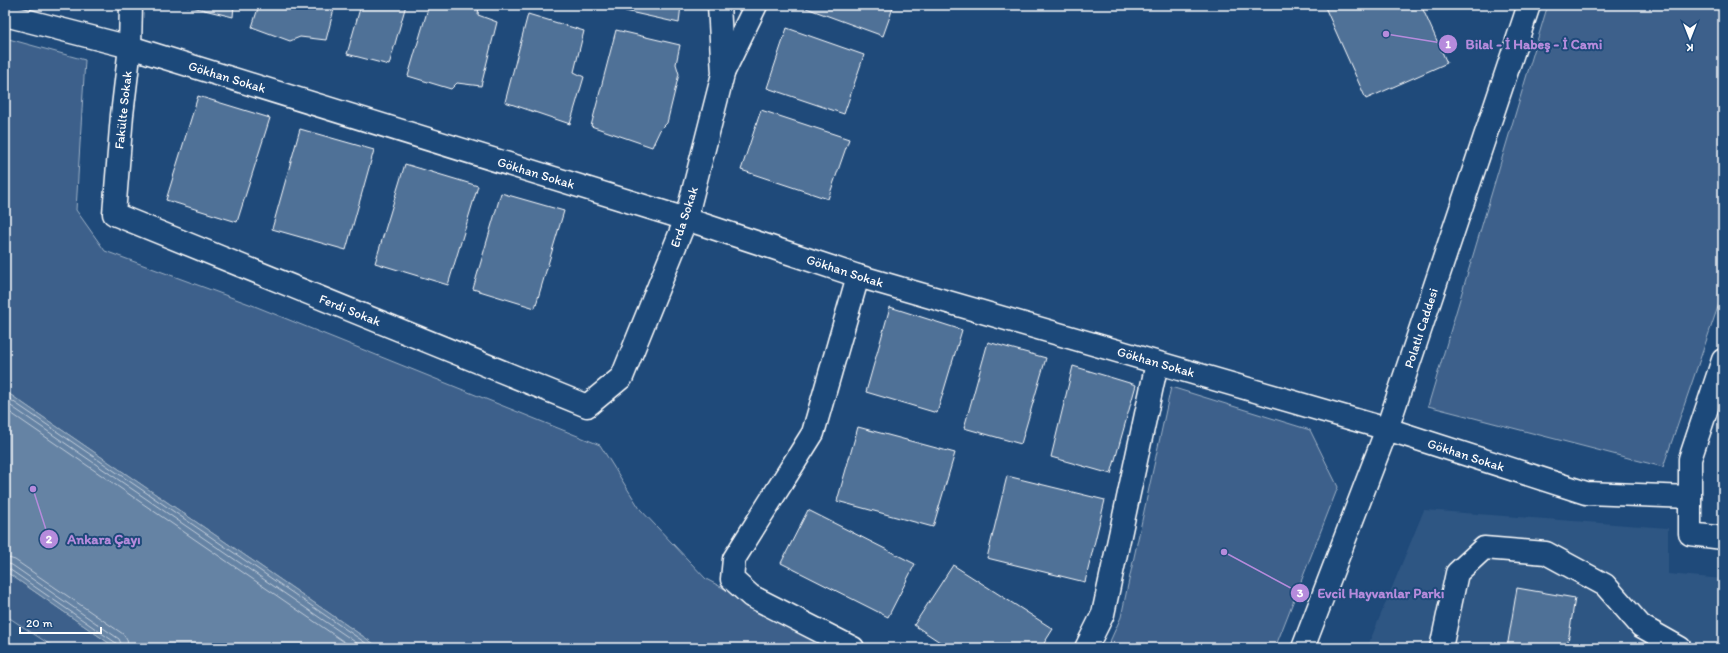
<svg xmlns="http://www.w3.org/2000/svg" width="1728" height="653" font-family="Itim,sans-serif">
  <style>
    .built { fill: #2e5683 }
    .green { fill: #3c618b; stroke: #9eb0c5 }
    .water { fill: #6583a4; stroke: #a3b5c8 }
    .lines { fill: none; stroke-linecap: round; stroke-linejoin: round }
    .shore { stroke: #c1cddb; stroke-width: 1 }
    .building { fill: #507197; stroke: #fff }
    .minor-casing { stroke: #fff; stroke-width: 25 }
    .minor { stroke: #1f4a7a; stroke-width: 22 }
    .labels { text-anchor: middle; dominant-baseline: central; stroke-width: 4; stroke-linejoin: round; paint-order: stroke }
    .street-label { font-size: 13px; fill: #fff; stroke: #1f4a7a }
    .leader { fill: none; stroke: #b68bdc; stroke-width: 1.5 }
    .callout-dot { fill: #b68bdc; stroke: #1f4a7a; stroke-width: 1.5 }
    .mark-label { font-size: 12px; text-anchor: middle; font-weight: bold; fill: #fff }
    .callout-label { font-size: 14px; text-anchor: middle; font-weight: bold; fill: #b68bdc; stroke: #1f4a7a; stroke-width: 4; stroke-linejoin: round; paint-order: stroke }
  </style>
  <rect width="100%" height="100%" fill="#1f4a7a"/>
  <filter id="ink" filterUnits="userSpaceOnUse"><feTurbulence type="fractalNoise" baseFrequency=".025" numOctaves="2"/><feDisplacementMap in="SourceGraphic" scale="8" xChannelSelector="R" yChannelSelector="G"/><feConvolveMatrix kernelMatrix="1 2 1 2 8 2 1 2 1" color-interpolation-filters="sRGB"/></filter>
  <g filter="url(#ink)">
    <g class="built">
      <polygon points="1424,510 1668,528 1668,574 1723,579 1723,648 1367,648"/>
      <polygon points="5,615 33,633 55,648 5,648"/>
    </g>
    <g class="green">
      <polygon points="1549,5 1723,5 1723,292 1663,467 1428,406 1546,11"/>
      <polygon points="5,38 85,60 76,210 105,251 252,305 600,445 640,509 706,579 837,648 380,648 5,391"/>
      <polygon points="1171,387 1310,430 1338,487 1275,648 1107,648 1121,617"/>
      <polygon points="5,571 116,648 55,648 5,615"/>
    </g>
    <polygon class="water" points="5,391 380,648 116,648 5,571"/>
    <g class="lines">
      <g class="shore">
        <polyline points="5,396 373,648"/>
        <polyline points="5,402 364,648"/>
        <polyline points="5,409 353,648"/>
        <polyline points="5,557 15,560 123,634 127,640 129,648"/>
        <polyline points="5,563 12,565 119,639 123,648"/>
        <polyline points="5,568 9,569 116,643 118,648"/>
      </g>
    </g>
    <g class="building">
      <polygon points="184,5 234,5 233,17"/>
      <polygon points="259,5 335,5 326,40 300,37 290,41 252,27"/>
      <polygon points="361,5 406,5 389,65 347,54"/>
      <polygon points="429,5 474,5 479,6 478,15 497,22 481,86 457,83 451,89 408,76"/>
      <polygon points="625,5 681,5 679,23 625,11"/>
      <polygon points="798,5 894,5 883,36"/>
      <polygon points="1324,5 1421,5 1447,63 1366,99"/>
      <polygon points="528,14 584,31 574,72 584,77 570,124 505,102"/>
      <polygon points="787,28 864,55 844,114 767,88"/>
      <polygon points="616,30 680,45 676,64 679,74 667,123 660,130 652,147 591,126"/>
      <polygon points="198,96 270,118 237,222 166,200"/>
      <polygon points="761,110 849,139 828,199 741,170"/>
      <polygon points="300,129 374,150 346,250 272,229"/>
      <polygon points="405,164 478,186 448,285 375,263"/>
      <polygon points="501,193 564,211 535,308 473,289"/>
      <polygon points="890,307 962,330 937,413 866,392"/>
      <polygon points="988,342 1046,358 1021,444 964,428"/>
      <polygon points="1073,366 1136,385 1111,474 1051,457"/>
      <polygon points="858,427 955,453 933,527 837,501"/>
      <polygon points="1007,476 1105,500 1085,582 987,558"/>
      <polygon points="808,510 915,564 888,617 781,563"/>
      <polygon points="953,565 1053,629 1041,648 949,648 914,625"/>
      <polygon points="1517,588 1575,598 1567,648 1507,648"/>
    </g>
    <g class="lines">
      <defs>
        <g id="minor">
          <polyline points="131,5 130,47 122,115 114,214 587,406 622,377 686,219 723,74 719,5"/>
          <polyline points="5,15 130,47 686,219 858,276 1387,429 1586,493 1690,497"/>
          <polyline points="724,71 756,5"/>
          <polyline points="1723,360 1690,459 1690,534 1723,538"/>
          <polyline points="853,648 751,596 732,579 734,559 813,433 858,276"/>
          <polyline points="1086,648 1103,614 1157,363"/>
          <polyline points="1303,648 1387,429 1529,5"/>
          <polyline points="1441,648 1457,573 1484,548 1546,553 1605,585 1641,626 1680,648"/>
        </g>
      </defs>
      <use href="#minor" class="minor-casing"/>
      <use href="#minor" class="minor"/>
    </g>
  </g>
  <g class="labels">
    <g class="street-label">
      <text transform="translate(227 77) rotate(17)">Gökhan Sokak</text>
      <text transform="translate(123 110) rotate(-84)">Fakülte Sokak</text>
      <text transform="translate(536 173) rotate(17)">Gökhan Sokak</text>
      <text transform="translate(684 217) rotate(-72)">Erda Sokak</text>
      <text transform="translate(845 271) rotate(18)">Gökhan Sokak</text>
      <text transform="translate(350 310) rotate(22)">Ferdi Sokak</text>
      <text transform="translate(1421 328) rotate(-72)">Polatlı Caddesi</text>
      <text transform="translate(1156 362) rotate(16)">Gökhan Sokak</text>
      <text transform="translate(1466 455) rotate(18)">Gökhan Sokak</text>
    </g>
  </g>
  <path class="leader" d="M1386 34L1448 44M33 489L49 539M1224 552L1300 593"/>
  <g class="callout-dot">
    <circle cx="1386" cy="34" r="4"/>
    <circle cx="33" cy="489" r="4"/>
    <circle cx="1224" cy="552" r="4"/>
    <circle cx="1448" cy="44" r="10"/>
    <circle cx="49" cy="539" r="10"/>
    <circle cx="1300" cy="593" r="10"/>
  </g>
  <g class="mark-label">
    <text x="1448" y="48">1</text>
    <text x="49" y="543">2</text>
    <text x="1300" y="597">3</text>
  </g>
  <g class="callout-label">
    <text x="1534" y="49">Bilal - İ Habeş - İ Cami</text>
    <text x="104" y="544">Ankara Çayı</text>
    <text x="1381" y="598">Evcil Hayvanlar Parkı</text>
  </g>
  <rect width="1728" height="653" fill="none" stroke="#1f4a7a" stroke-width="20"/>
  <rect x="10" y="10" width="1708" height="633" fill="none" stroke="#fff" stroke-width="1.5" filter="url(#ink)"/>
  <g transform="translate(1690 38) rotate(180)" stroke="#1f4a7a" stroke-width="3" paint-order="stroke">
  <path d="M0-3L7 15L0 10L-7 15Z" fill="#ffffff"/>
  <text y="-6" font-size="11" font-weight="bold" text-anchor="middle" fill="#ffffff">K</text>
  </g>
  <path d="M20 627v6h81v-6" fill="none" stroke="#ffffff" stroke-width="2"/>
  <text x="26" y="627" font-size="12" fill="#ffffff" stroke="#1f4a7a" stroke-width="3" paint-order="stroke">20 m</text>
</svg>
